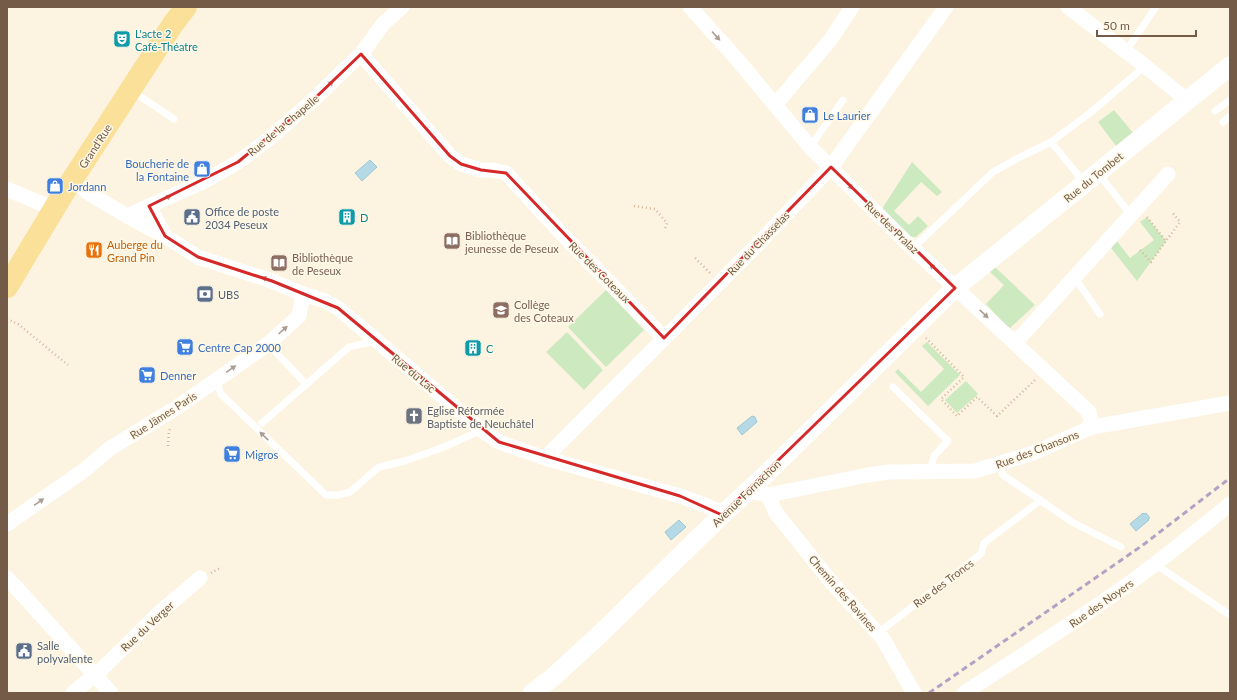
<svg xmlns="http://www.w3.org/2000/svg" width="1237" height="700" font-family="Lato,sans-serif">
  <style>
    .green { fill: #cde9c0 }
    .water { fill: #b6dae5; stroke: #9cc8d7 }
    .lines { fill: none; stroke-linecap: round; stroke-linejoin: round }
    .path { stroke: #d6b89c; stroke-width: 2.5; stroke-dasharray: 1 3; stroke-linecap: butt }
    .service { stroke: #fff; stroke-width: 7 }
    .minor { stroke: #fff; stroke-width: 15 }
    .tertiary { stroke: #fff; stroke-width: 19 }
    .primary { stroke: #fbe099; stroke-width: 22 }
    .rail { stroke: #b7a0c5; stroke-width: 3; stroke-dasharray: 6 4; stroke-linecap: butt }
    .oneway { fill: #ab9d91 }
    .marked { fill: none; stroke: #d62828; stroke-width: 3; stroke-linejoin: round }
    .labels { text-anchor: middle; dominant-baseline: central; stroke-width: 3; stroke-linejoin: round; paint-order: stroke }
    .culture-label { font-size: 11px; fill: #0d838f; stroke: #fff8e7; text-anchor: start }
    .shop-label { font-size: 11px; fill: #366cbe; stroke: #fff8e7; text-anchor: start }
    .street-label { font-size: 11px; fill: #735b48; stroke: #fff8e7 }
    .service-label { font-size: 11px; fill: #4e5e75; stroke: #fff8e7; text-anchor: start }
    .education-label { font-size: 11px; fill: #785e54; stroke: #fff8e7; text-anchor: start }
    .food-label { font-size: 11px; fill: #c56008; stroke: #fff8e7; text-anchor: start }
    .worship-label { font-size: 11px; fill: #5b616d; stroke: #fff8e7; text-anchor: start }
  </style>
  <rect width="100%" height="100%" fill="#fcf4e1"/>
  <g class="green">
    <polygon points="1114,110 1134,134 1117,147 1098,122"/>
    <polygon points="912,162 942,192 937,196 921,182 894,211 909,225 918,216 928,226 916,237 910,237 882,209"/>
    <polygon points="1147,217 1166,241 1137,281 1111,248 1116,240 1130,258 1154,240 1140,222"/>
    <polygon points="994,266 1035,305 1009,329 986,304 1004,285 989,271"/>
    <polygon points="606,290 644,330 606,367 568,327"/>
    <polygon points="567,332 603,370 584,390 546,352"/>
    <polygon points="927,342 960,375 928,406 895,372 898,369 921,392 944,369 922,346"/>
    <polygon points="966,381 978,394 957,413 945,400"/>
  </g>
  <g class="water">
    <polygon points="370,160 377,167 362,181 355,173"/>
    <polygon points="752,416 755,417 757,422 742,435 737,428"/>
    <polygon points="1143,513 1144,514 1146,513 1150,518 1148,519 1149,520 1136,531 1130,524"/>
    <polygon points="679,520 686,527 671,540 665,532"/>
  </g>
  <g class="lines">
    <g class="path">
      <polyline points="634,206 655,209 667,223 664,231"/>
      <polyline points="1147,217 1166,241 1180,222 1172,212"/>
      <polyline points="1140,250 1151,262 1166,241"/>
      <polyline points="695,258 710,273"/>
      <polyline points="7,319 18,324 68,365"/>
      <polyline points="926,338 964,377 941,399 957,416 977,397 997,416 1035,380"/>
      <polyline points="168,446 169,431 170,429"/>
      <polyline points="211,573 220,568"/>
    </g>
    <g class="service">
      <polyline points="1126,51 1156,7"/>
      <polyline points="132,91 174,119"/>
      <polyline points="1215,111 1230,100"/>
      <polyline points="1223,122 1230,116"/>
      <polyline points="1051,142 1084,182"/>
      <polyline points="810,147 843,100"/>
      <polyline points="1098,173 1131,215"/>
      <polyline points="913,248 993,172 1020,157 1051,142 1090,113 1145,66"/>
      <polyline points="1075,278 1100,314"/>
      <polyline points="268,344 306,384"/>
      <polyline points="216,380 221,394 326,495 338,495 350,492 379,467 405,461 444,447 482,430"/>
      <polyline points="893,387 948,441 934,456 930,471"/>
      <polyline points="262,423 349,347 376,341"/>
      <polyline points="999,464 1003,475 1072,522 1121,547"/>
      <polyline points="1155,564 1230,615"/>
      <polyline points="878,633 981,554 984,543 1041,500"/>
    </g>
    <g class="minor">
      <polyline points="690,7 736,58 810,147 906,242 1089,412 1092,427"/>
      <polyline points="1068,7 1145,66 1188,101"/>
      <polyline points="361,54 450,156 461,164 481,170 493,170 506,173 561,233 664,338"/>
      <polyline points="775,105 831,39 852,7"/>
      <polyline points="73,179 87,192 127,216"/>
      <polyline points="7,189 54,209"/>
      <polyline points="149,206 127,216 173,241 198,257 272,281 303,294 325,301 338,308 482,430 499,442 545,458 680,496 705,505 718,511 722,515"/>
      <polyline points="165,236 149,206 205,181 238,162 269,139 312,101 361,54 384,23 402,7"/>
      <polyline points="1015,343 1168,174"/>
      <polyline points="545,458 756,246 831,167 946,7"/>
      <polyline points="748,491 768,495 868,475 889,472 975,471 1033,453 1092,427 1230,403"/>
      <polyline points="768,495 776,513 832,583 883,639 914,693"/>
      <polyline points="7,524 86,469 109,449 176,408 268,344 299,316 303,294"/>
      <polyline points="7,578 22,594 111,693"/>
      <polyline points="73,693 103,668 158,614 200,578"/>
      <path d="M 964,693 C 1015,660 1067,627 1117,592 C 1156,565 1193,534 1230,504"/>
    </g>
    <polyline class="tertiary" points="532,693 552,678 598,636 722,515 763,477 955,288 1230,66"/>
    <polyline class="primary" points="7,287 63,194 173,24 186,7"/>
    <polyline class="rail" points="929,693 1143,545 1230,478"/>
  </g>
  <defs><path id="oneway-solid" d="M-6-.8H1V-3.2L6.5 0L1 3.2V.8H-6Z"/></defs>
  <g class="oneway">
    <use href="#oneway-solid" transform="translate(716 36) rotate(48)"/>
    <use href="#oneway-solid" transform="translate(329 85) rotate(-44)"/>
    <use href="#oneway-solid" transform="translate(849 185) rotate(45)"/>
    <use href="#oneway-solid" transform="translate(166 198) rotate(-24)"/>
    <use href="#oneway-solid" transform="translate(934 268) rotate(-137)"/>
    <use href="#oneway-solid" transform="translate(267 279) rotate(-162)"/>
    <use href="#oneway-solid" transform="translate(984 314) rotate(43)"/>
    <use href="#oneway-solid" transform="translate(283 330) rotate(-42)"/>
    <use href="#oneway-solid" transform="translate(231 369) rotate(-35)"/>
    <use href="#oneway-solid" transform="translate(264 436) rotate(-136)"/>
    <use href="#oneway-solid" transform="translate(39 502) rotate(-35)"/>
  </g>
  <path class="marked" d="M 361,54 L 450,156 L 461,164 L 481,170 L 506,173 L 664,338 L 831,167 L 955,288 L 722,515 L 680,496 L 499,442 L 338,308 L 272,281 L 198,257 L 165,236 L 149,206 L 238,162 L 312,101 Z"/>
  <defs>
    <symbol id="theatre-square" viewBox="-11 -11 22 22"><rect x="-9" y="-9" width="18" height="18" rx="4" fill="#0f9aa8" stroke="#fff8e7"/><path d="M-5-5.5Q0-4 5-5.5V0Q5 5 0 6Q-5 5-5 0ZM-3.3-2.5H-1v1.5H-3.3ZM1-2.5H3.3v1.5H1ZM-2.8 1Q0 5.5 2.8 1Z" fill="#fff"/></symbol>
    <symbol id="shop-square" viewBox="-11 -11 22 22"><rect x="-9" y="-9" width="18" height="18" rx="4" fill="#3f7fe0" stroke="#fff8e7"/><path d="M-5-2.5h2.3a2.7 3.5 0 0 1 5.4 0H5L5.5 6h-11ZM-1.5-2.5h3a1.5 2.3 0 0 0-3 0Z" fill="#fff"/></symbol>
    <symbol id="civic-square" viewBox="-11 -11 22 22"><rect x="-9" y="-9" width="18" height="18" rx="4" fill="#5c6f8a" stroke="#fff8e7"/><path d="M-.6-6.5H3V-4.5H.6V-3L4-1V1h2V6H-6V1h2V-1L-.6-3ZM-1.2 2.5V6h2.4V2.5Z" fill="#fff"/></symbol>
    <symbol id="building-square" viewBox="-11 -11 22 22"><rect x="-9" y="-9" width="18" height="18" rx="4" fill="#0f9aa8" stroke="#fff8e7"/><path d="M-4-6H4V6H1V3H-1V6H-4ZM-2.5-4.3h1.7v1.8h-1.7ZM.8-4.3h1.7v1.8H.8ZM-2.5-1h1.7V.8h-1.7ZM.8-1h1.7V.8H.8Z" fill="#fff"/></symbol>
    <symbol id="library-square" viewBox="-11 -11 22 22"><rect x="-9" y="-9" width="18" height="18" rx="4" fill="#8d6e63" stroke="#fff8e7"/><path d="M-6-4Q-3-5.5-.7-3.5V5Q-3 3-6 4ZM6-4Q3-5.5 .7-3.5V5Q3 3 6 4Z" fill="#fff"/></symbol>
    <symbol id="restaurant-square" viewBox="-11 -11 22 22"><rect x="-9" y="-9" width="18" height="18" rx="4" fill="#e8710a" stroke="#fff8e7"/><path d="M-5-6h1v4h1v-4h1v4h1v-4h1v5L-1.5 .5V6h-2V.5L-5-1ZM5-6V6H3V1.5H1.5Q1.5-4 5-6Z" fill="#fff"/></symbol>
    <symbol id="bank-square" viewBox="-11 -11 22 22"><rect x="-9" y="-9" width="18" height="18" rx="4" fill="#5c6f8a" stroke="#fff8e7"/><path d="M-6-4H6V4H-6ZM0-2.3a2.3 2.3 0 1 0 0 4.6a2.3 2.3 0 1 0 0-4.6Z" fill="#fff"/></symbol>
    <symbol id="school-square" viewBox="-11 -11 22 22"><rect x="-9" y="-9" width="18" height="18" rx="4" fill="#8d6e63" stroke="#fff8e7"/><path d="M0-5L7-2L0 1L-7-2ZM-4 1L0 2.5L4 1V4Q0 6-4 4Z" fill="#fff"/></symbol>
    <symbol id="supermarket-square" viewBox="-11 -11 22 22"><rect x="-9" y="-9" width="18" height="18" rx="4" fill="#3f7fe0" stroke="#fff8e7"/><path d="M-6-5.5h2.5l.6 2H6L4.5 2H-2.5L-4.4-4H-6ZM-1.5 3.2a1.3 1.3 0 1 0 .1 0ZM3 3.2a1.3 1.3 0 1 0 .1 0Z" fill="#fff"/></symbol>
    <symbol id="church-square" viewBox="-11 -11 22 22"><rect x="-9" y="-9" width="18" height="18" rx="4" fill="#6b7280" stroke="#fff8e7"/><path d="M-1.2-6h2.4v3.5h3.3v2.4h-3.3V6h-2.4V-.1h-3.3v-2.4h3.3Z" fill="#fff"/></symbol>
  </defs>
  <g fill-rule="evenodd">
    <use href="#theatre-square" x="112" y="29" width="20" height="20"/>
    <use href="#shop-square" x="800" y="105" width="20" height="20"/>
    <use href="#shop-square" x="192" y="159" width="20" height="20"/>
    <use href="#shop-square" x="45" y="176" width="20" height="20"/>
    <use href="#civic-square" x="182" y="207" width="20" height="20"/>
    <use href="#building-square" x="337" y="207" width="20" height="20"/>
    <use href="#library-square" x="442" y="231" width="20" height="20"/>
    <use href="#restaurant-square" x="84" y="240" width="20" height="20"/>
    <use href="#library-square" x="269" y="253" width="20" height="20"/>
    <use href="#bank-square" x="195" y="284" width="20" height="20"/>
    <use href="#school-square" x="491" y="300" width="20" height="20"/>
    <use href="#supermarket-square" x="175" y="337" width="20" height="20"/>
    <use href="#building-square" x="463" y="338" width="20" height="20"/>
    <use href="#supermarket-square" x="137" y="365" width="20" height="20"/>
    <use href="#church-square" x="404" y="406" width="20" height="20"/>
    <use href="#supermarket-square" x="222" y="444" width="20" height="20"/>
    <use href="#civic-square" x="14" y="641" width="20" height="20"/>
  </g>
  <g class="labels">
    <g class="culture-label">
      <text x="135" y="33">L'acte 2<tspan x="135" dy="13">Café-Théatre</tspan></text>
      <text x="360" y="217">D</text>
      <text x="486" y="348">C</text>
    </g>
    <g class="shop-label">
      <text x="823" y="115">Le Laurier</text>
      <text x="189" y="163" text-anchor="end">Boucherie de<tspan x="189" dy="13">la Fontaine</tspan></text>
      <text x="68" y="186">Jordann</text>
      <text x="198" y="347">Centre Cap 2000</text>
      <text x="160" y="375">Denner</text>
      <text x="245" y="454">Migros</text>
    </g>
    <g class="street-label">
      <text transform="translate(283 125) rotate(-40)">Rue de la Chapelle</text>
      <text transform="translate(95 146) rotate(-57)">Grand'Rue</text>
      <text transform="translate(1093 177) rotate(-39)">Rue du Tombet</text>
      <text transform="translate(892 227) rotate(44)">Rue des Pralaz</text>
      <text transform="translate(758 243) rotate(-46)">Rue du Chasselas</text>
      <text transform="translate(600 272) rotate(45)">Rue des Coteaux</text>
      <text transform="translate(414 373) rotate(40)">Rue du Lac</text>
      <text transform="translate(163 415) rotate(-33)">Rue Jämes Paris</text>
      <text transform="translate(1037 449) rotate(-21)">Rue des Chansons</text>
      <text transform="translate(746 493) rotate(-44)">Avenue Fornachon</text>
      <text transform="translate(943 583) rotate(-37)">Rue des Troncs</text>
      <text transform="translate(843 593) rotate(49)">Chemin des Ravines</text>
      <text transform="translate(1101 603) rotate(-35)">Rue des Noyers</text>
      <text transform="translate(147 626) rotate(-43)">Rue du Verger</text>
    </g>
    <g class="service-label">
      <text x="205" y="211">Office de poste<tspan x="205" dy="13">2034 Peseux</tspan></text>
      <text x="218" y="294">UBS</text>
      <text x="37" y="645">Salle<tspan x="37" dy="13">polyvalente</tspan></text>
    </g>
    <g class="education-label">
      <text x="465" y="235">Bibliothèque<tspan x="465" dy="13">jeunesse de Peseux</tspan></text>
      <text x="292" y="257">Bibliothèque<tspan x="292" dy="13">de Peseux</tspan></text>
      <text x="514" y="304">Collège<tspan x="514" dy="13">des Coteaux</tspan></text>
    </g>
    <g class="food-label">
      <text x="107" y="244">Auberge du<tspan x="107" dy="13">Grand Pin</tspan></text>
    </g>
    <g class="worship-label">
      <text x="427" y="410">Eglise Réformée<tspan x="427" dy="13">Baptiste de Neuchâtel</tspan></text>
    </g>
  </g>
  <rect width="1237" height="700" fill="none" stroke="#735b48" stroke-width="16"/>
  <path d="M1097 30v6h99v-6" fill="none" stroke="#735b48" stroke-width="2"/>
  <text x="1103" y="30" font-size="12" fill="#735b48" stroke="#fff8e7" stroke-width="3" paint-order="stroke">50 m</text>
</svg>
